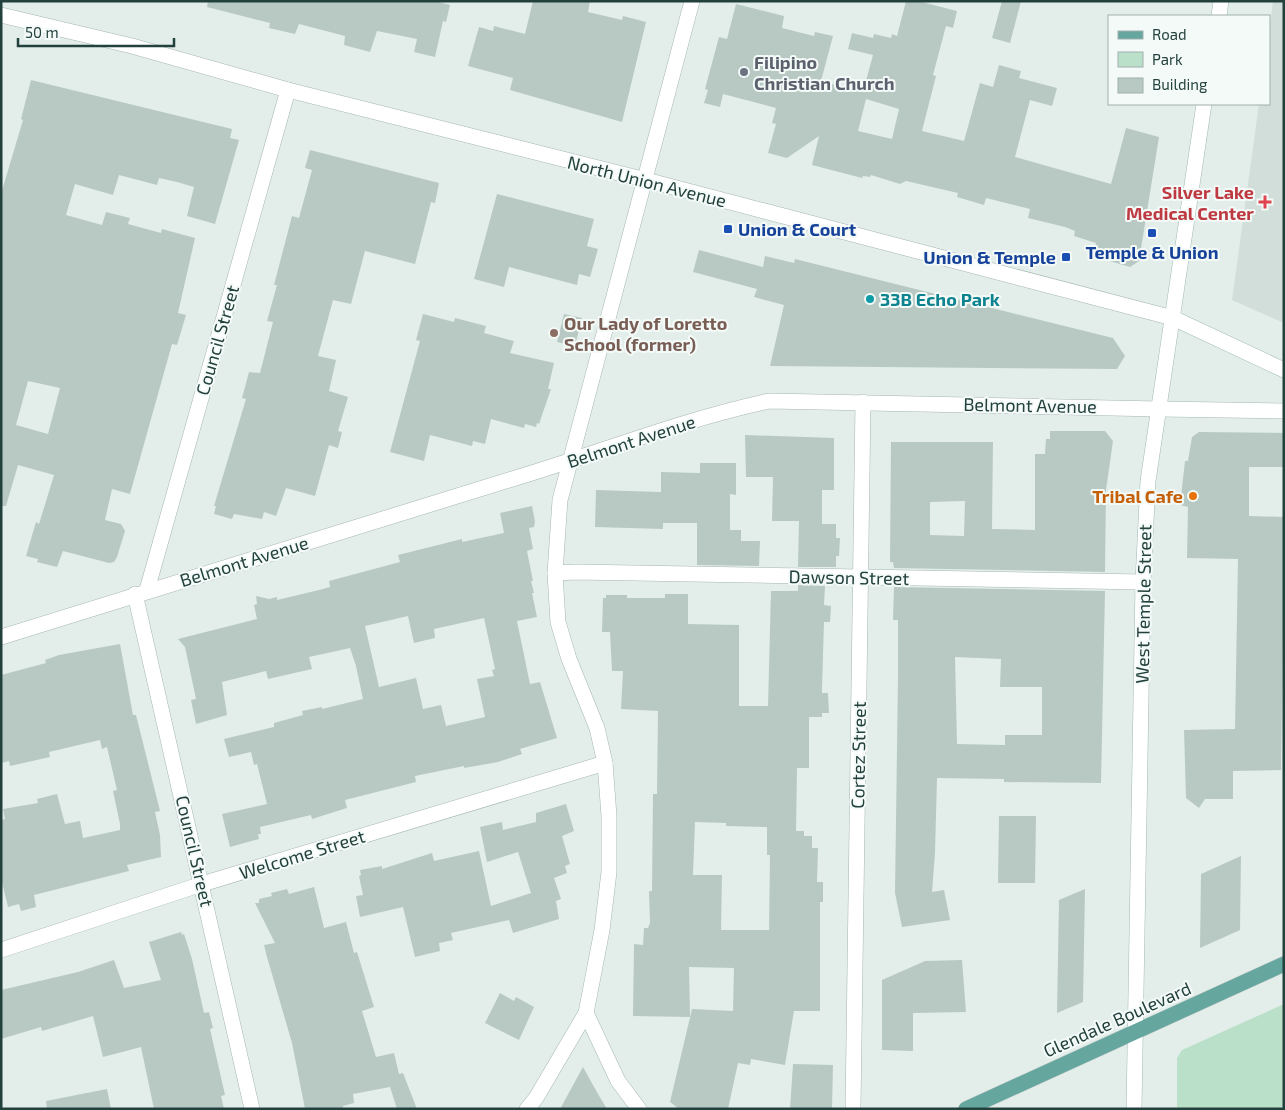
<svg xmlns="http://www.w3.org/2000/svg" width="1285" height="1110" font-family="'Exo 2',sans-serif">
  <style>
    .built { fill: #d1deda }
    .green { fill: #bbe0ca }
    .building { fill: #b8c9c4; fill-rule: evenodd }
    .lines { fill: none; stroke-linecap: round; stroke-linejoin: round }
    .minor-casing { stroke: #a5b6b2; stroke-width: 16 }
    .tertiary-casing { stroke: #a5b6b2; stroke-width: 16 }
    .secondary-casing { stroke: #a1bab5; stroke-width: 16 }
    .primary-casing { stroke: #c1cac8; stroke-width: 16 }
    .minor { stroke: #fff; stroke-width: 15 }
    .tertiary { stroke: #fff; stroke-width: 15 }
    .secondary { stroke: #fff; stroke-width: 15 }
    .primary { stroke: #65a69e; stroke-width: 15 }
    .worship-dot { fill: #6b7280; stroke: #f4faf8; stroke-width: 2 }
    .health-dot { fill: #e0444e; stroke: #f4faf8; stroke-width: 2 }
    .transit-dot { fill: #1a4fb4; stroke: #f4faf8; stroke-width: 2 }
    .culture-dot { fill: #0f9aa8; stroke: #f4faf8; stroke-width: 2 }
    .education-dot { fill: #8d6e63; stroke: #f4faf8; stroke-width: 2 }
    .food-dot { fill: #e8710a; stroke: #f4faf8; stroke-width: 2 }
    .labels { text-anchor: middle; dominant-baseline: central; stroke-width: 4; stroke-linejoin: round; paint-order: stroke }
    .worship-label { font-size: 18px; font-weight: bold; fill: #5b616d; stroke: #f4faf8; text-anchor: start }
    .street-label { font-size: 18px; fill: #22403c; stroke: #f4faf8 }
    .health-label { font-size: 18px; font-weight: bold; fill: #be3a42; stroke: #f4faf8; text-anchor: end }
    .transit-label { font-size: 18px; font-weight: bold; fill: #164399; stroke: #f4faf8; text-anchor: start }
    .culture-label { font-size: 18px; font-weight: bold; fill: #0d838f; stroke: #f4faf8; text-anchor: start }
    .education-label { font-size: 18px; font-weight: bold; fill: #785e54; stroke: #f4faf8; text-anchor: start }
    .food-label { font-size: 18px; font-weight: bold; fill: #c56008; stroke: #f4faf8; text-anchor: end }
  </style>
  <rect width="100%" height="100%" fill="#e3eeea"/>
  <polygon class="built" points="1273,1 1284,1 1284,323 1232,300 1259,104 1269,104 1269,34"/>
  <polygon class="green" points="1284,1004 1284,1109 1177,1109 1177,1058 1182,1050"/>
  <g class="building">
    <polygon points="208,1 434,1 450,5 446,22 443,21 435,57 414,52 417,39 377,31 370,52 344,45 345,36 299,24 295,34 269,28 270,23 207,7"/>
    <polygon points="533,1 590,1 588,12 622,20 623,16 646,22 622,122 510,90 513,78 468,66 479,27 493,31 494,26 525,34"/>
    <path d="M 906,1 L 918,1 L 957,11 L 953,28 L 946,26 L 933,75 L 936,76 L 922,131 L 964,141 L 980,83 L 993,87 L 999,65 L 1021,71 L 1019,78 L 1057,88 L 1052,106 L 1030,100 L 1015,157 L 1111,184 L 1126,128 L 1159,137 L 1139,261 L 1130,267 L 1093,256 L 1096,243 L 1074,236 L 1075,231 L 1065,227 L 1028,218 L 1030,209 L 986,198 L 984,205 L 957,197 L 958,193 L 906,181 L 900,184 L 871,175 L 870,177 L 863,176 L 862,178 L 812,165 L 819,136 L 787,158 L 768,153 L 776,124 L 772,123 L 776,108 L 723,94 L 720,107 L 704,103 L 708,90 L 705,89 L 719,37 L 727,39 L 736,4 L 784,16 L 782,28 L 814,36 L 815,32 L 833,36 L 821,81 L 863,92 L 873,55 L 848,49 L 852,33 L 873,38 L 874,34 L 891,38 L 892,34 L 897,36 ZM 866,99 L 899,109 L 892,139 L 858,131 Z"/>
    <polygon points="1002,1 1021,1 1010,43 992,38"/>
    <path d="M 31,80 L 232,129 L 230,138 L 239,140 L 215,224 L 187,216 L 194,187 L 177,182 L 159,178 L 157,185 L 119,175 L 113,195 L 75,184 L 66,215 L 102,225 L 106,212 L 130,218 L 128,224 L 161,233 L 162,229 L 195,238 L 178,313 L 186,315 L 177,345 L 172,344 L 130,494 L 112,489 L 105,520 L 121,524 L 125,531 L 117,557 L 114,562 L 109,563 L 63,551 L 57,567 L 37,562 L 38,559 L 26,556 L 36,522 L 39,524 L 54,475 L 18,465 L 6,506 L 1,506 L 1,194 L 23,120 L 21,119 ZM 28,381 L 60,388 L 48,434 L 16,425 Z"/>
    <polygon points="310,150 439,183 435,203 431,202 415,264 365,251 351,304 333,300 318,356 336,360 329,391 348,397 338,431 342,432 338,448 329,445 315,496 286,488 276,516 264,512 262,519 234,514 232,519 214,514 216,506 214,506 246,399 242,398 249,372 260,373 273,322 267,321 277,285 274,285 292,216 299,218 312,170 305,168"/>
    <polygon points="497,194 594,219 587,246 598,249 590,277 579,274 577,285 509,267 504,287 474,279"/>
    <polygon points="699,250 763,267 765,256 794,263 795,259 1113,338 1125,356 1117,369 770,366 784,305 754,297 757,289 693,272"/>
    <polygon points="423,314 454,322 455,318 486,326 484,333 514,341 510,353 554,363 548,389 551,389 539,424 537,423 536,427 525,424 524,428 491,419 485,444 473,441 472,446 430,435 424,461 390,452 420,341 416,340"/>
    <polygon points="564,314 582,318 575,346 557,342"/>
    <path d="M 1050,431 L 1105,431 L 1113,441 L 1106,490 L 1105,572 L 894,568 L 893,562 L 890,562 L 891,442 L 993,442 L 992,529 L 1035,530 L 1035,454 L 1045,454 L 1046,439 L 1050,439 ZM 965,501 L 964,536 L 930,535 L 930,502 Z"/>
    <polygon points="1199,432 1284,433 1284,467 1249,467 1249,516 1284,517 1284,548 1281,770 1233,771 1233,799 1205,799 1199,808 1186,798 1184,730 1235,729 1238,559 1187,558 1188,507 1180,505 1185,461 1188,461 1192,437"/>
    <polygon points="745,435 834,438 834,490 822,490 822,524 836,524 836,538 840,538 839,556 836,556 836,567 798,567 799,521 772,521 773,477 746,477"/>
    <polygon points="700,463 736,463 736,495 730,494 730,530 741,530 741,541 760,541 759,566 697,565 697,523 663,523 663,529 595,527 596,490 661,492 661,472 700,473"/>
    <path d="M 532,506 L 535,522 L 534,527 L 529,528 L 533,549 L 527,551 L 533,581 L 531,581 L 534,593 L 532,593 L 537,617 L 517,621 L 530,684 L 540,682 L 557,738 L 520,749 L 522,754 L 498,762 L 464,768 L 464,766 L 415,776 L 416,782 L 345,800 L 347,808 L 312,819 L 311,815 L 260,827 L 261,834 L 258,834 L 259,839 L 230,847 L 222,814 L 267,804 L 257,764 L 254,765 L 251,752 L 229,757 L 224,739 L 274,727 L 274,723 L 303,715 L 302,711 L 322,707 L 322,709 L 363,699 L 356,666 L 350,648 L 309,657 L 312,669 L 268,679 L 266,671 L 222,682 L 227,715 L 196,724 L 191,700 L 196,699 L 185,647 L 178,639 L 257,619 L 254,605 L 257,604 L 256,596 L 269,599 L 277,597 L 277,600 L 319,590 L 330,587 L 329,581 L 400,562 L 398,555 L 462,539 L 462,542 L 504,533 L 500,513 ZM 408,616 L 414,643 L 435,638 L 434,629 L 484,618 L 495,669 L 492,670 L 494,676 L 477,679 L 485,717 L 446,726 L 441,705 L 423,709 L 416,678 L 379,687 L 365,626 Z"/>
    <path d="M 798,585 L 825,586 L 824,605 L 831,606 L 830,622 L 824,622 L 822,689 L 822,693 L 828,693 L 829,713 L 822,713 L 822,717 L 809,717 L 809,768 L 797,768 L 796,831 L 804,831 L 804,836 L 812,836 L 812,848 L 818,848 L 817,882 L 823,882 L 823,902 L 820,902 L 820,1011 L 794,1011 L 785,1065 L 751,1059 L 750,1065 L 738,1063 L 728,1109 L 679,1109 L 670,1102 L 692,1009 L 733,1011 L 734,968 L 689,967 L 690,1017 L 633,1016 L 634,944 L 643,945 L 644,928 L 648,928 L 650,923 L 649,891 L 652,891 L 653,794 L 657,794 L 658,711 L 621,709 L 623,671 L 612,671 L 610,632 L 602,632 L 603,598 L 606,598 L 606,595 L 627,595 L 627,598 L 665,598 L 665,594 L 688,594 L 688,624 L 739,625 L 739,706 L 768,706 L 771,591 L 798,591 ZM 695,822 L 726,823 L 726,826 L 767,827 L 767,855 L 770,855 L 769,930 L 721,930 L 722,875 L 693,875 Z"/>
    <path d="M 894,587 L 1105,591 L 1101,783 L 1004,782 L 1004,779 L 937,778 L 935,853 L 932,892 L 944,890 L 950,920 L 902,927 L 895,893 L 898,675 L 898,620 L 893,620 ZM 955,657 L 1001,659 L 1000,687 L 1042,687 L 1042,735 L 1005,735 L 1005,745 L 957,744 Z"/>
    <polygon points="120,644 133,715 136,715 160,811 155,812 160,835 161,857 127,865 129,871 34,895 36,907 21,911 19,904 8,907 1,878 1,820 5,819 3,809 38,803 37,799 57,794 65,824 80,821 83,838 120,830 120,824 113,791 117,790 107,747 102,749 100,740 49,752 50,757 10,766 9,761 1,763 1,675 46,663 45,660 59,655"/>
    <polygon points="566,804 574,831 562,836 570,864 565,866 567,873 554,878 561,899 556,901 559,919 513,933 509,920 451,933 453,940 439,943 440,951 415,957 403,907 360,917 356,896 363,895 359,876 361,875 360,870 382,866 382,869 432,853 434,861 479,851 491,906 531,893 518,852 487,862 480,827 502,822 503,830 536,822 536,813"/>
    <polygon points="999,816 1036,816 1035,883 998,883"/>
    <polygon points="1241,856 1240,930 1200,948 1201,874"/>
    <polygon points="314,887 324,928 346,922 354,953 357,952 374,1007 362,1011 376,1057 394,1053 399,1074 403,1073 417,1109 397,1109 390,1087 353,1094 354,1103 343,1106 343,1109 305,1109 292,1043 267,957 264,945 275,943 255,903 259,903 259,899 272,896 271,893 287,889 289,894"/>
    <polygon points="1085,889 1083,1002 1057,1013 1059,900"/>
    <polygon points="181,932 182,935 184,934 192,959 204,1013 209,1012 213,1028 210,1029 225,1095 221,1096 224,1109 154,1109 141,1047 103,1057 93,1016 42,1031 41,1027 1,1039 1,990 78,972 114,960 124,988 161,980 149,942"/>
    <polygon points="962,960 966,1012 913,1013 913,1051 882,1050 882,980 925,961"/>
    <polygon points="500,993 514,1001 516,997 534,1007 519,1040 485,1023"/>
    <polygon points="793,1064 833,1065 832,1109 790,1109"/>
    <polygon points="583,1067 598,1094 607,1109 560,1109"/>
    <polygon points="107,1089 111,1109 47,1109 46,1101"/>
  </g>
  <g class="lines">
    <defs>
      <g id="minor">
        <polyline points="555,573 576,572 1143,582"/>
        <polyline points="147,590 288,90"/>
        <polyline points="135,594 252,1109"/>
        <polyline points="1,950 202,884 605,763"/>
        <polyline points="586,1013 618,1081 639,1109"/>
        <polyline points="527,1109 536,1098 586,1013 602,930 609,872 609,816 605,763 597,728 569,659 558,622 555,573 560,500 692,1"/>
        <polyline points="853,1109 863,402"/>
      </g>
      <g id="tertiary">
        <polyline points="1,15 132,46 288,90 646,180 1173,318"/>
        <path d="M 1,637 C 174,582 348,529 522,476 C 604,451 685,419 769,401 L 1159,409"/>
      </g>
      <g id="secondary">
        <polyline points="1219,16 1221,1"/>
        <polyline points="1173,318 1284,370"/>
        <polyline points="1159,409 1284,411"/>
        <polyline points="1134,1109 1143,582 1148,481 1204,104"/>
      </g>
      <polyline id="primary" points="966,1109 1284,964"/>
    </defs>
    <use href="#minor" class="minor-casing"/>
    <use href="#tertiary" class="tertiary-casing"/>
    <use href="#secondary" class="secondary-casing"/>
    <use href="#primary" class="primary-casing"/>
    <use href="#minor" class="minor"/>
    <use href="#tertiary" class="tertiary"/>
    <use href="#secondary" class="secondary"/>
    <use href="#primary" class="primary"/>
  </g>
  <circle class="worship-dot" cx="744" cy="72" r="5"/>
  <path class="health-dot" d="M1262.5 194.5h5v5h5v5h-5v5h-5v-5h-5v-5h5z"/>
  <g class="transit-dot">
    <rect x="723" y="224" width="10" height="10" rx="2.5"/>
    <rect x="1147" y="228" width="10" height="10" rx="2.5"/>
    <rect x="1061" y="252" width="10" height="10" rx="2.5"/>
  </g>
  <circle class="culture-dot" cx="870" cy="299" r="5"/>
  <circle class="education-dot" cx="554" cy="333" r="5"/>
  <circle class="food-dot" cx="1193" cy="496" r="5"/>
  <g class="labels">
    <g class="worship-label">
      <text x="754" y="62">Filipino<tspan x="754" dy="21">Christian Church</tspan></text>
    </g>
    <g class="street-label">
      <text transform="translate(647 181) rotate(14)">North Union Avenue</text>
      <text transform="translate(217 340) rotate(-74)">Council Street</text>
      <text transform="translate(1030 405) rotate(1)">Belmont Avenue</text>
      <text transform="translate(631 441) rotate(-18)">Belmont Avenue</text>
      <text transform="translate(244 561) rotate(-17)">Belmont Avenue</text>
      <text transform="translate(849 577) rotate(1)">Dawson Street</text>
      <text transform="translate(1143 604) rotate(-89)">West Temple Street</text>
      <text transform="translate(858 755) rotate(-89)">Cortez Street</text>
      <text transform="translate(195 851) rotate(77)">Council Street</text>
      <text transform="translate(302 854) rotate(-17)">Welcome Street</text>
      <text transform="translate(1117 1019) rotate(-24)">Glendale Boulevard</text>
    </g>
    <g class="health-label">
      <text x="1254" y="192">Silver Lake<tspan x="1254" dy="21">Medical Center</tspan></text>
    </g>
    <g class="transit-label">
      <text x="738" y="229">Union &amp; Court</text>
      <text x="1152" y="252" text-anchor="middle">Temple &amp; Union</text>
      <text x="1056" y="257" text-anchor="end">Union &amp; Temple</text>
    </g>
    <g class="culture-label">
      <text x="880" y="299">33B Echo Park</text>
    </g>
    <g class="education-label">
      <text x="564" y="323">Our Lady of Loretto<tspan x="564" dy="21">School (former)</tspan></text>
    </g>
    <g class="food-label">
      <text x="1183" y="496">Tribal Cafe</text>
    </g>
  </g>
  <rect width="1285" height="1110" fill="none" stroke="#22403c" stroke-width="5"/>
  <rect x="1108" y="15" width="162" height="90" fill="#f4faf8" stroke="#a0b0ad"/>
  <rect x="1118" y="31" width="25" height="8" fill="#65a69e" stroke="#a0b0ad"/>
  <text x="1152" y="40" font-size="15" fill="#22403c">Road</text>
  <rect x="1118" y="52" width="25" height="15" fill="#bbe0ca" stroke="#a0b0ad"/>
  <text x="1152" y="65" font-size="15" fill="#22403c">Park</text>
  <rect x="1118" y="78" width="25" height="15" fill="#b8c9c4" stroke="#a0b0ad"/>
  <text x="1152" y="90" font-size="15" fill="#22403c">Building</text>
  <path d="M18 38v8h156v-8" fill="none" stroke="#22403c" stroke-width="2.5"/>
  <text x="25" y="38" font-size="15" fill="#22403c" stroke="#f4faf8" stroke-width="4" paint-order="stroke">50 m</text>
</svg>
